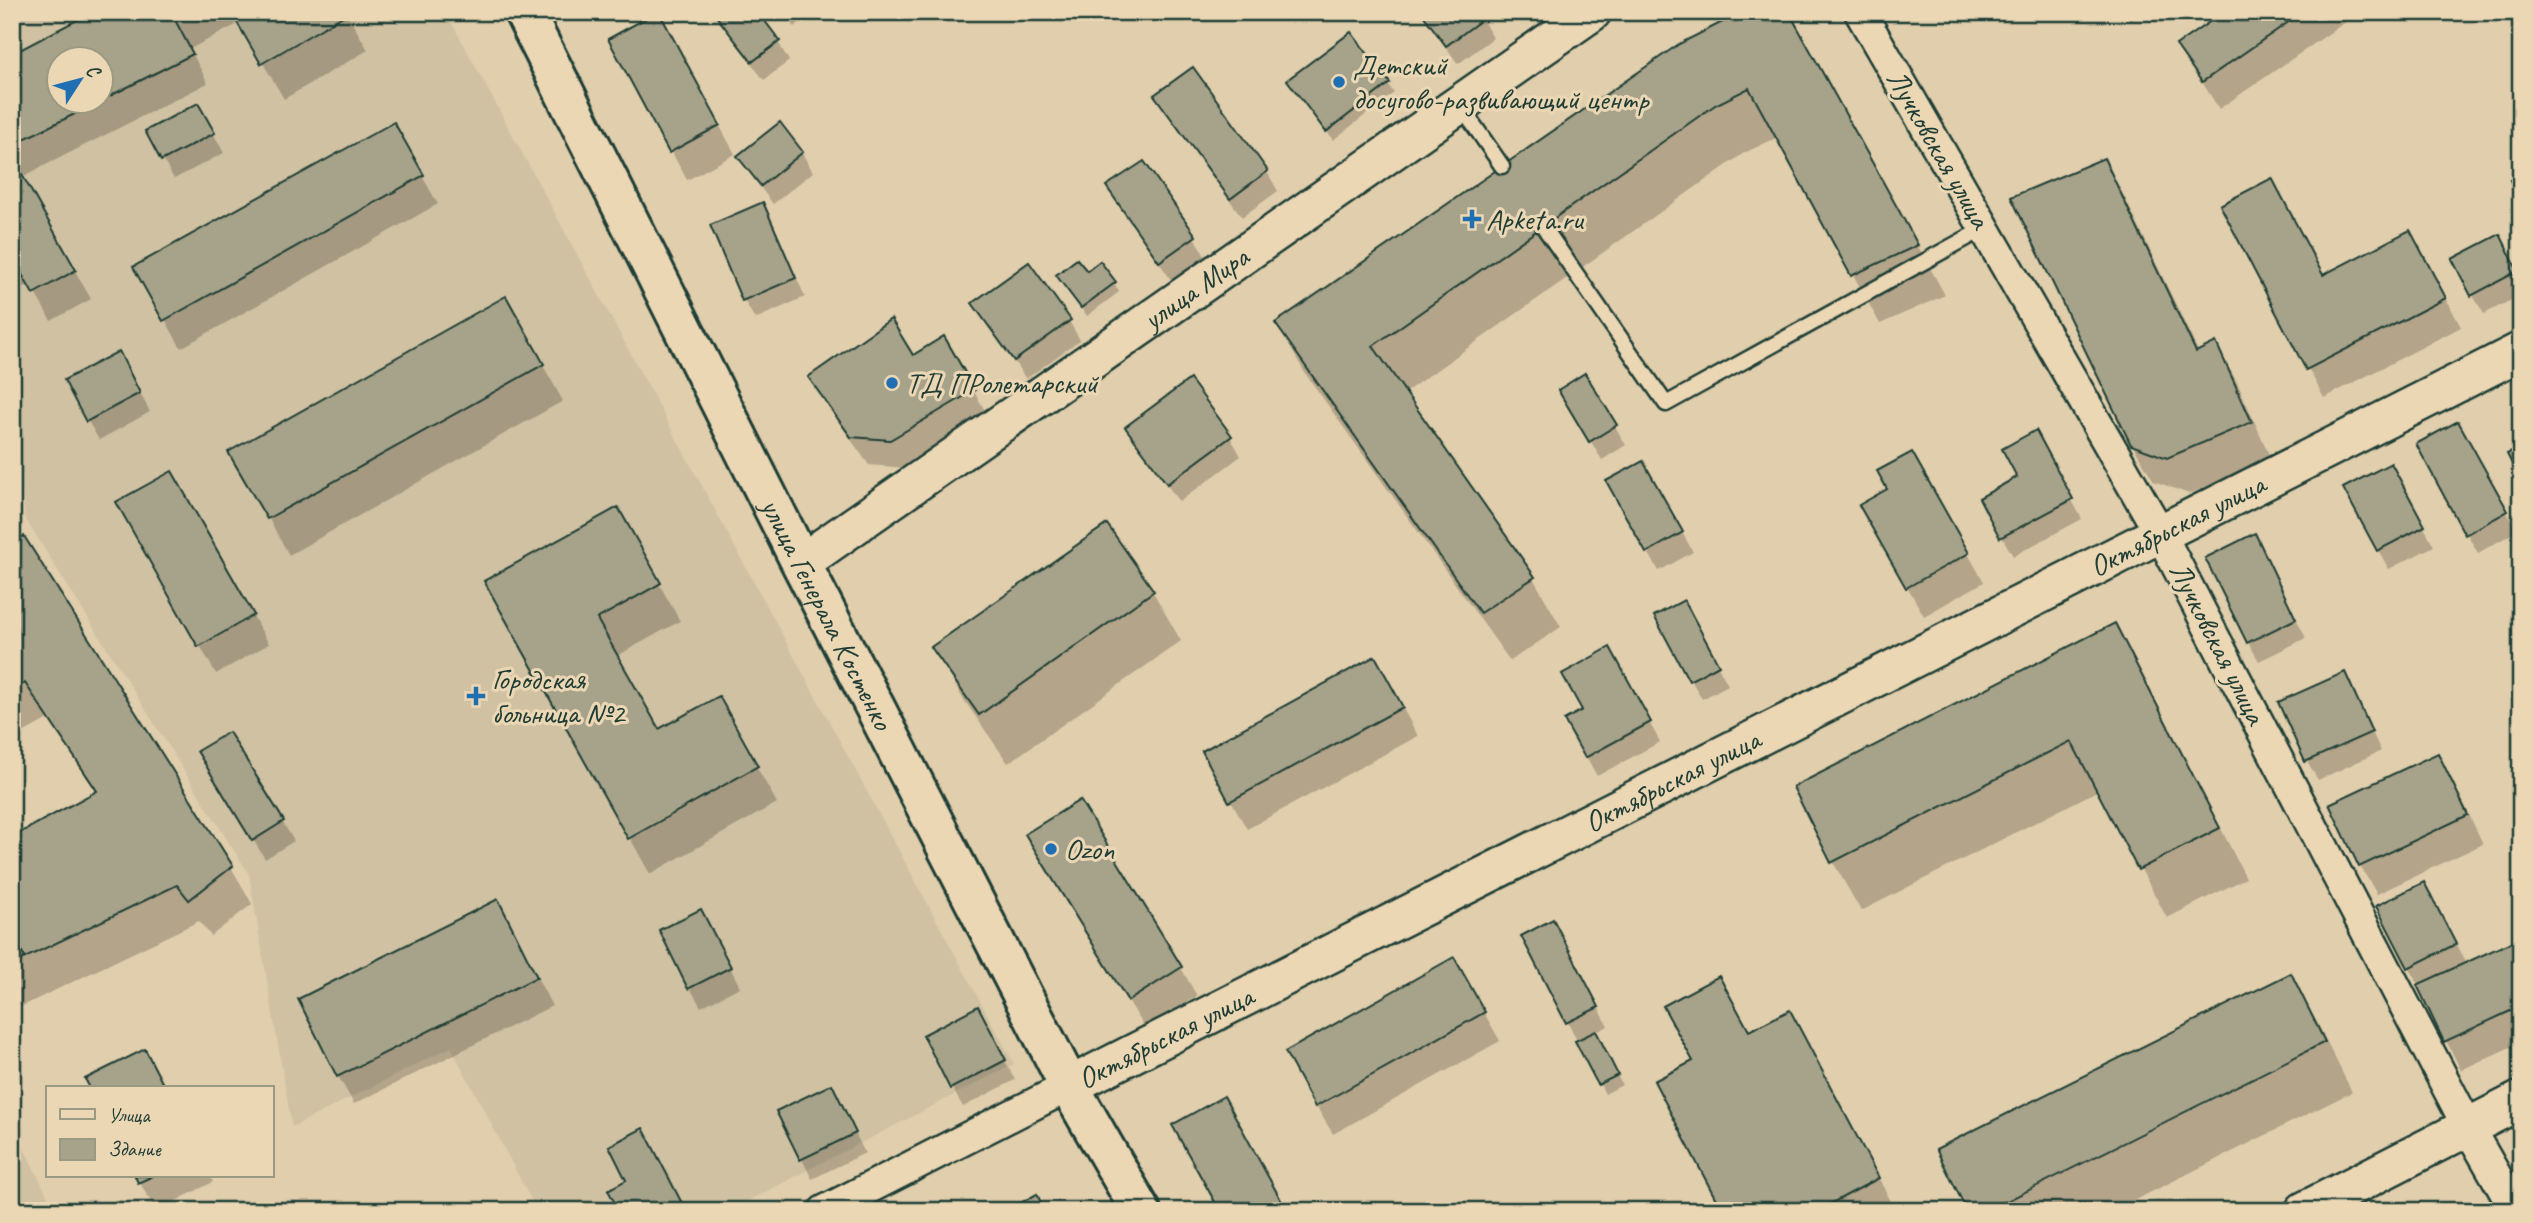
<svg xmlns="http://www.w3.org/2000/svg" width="2533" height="1223" font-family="Caveat,sans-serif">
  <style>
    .built { fill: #cfc1a2; fill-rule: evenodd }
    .shadow { fill: #0003; fill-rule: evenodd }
    .building { fill: #a7a38a; stroke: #1f3d34; stroke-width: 2 }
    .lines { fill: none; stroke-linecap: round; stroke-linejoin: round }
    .service-casing { stroke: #1f3d34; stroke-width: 19 }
    .minor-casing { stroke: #1f3d34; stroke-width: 35 }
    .tertiary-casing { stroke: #1f3d34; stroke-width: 42 }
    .secondary-casing { stroke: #1f3d34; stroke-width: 44 }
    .service { stroke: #ecd7b5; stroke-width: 14 }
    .minor { stroke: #ecd7b5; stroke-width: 30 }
    .tertiary { stroke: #ecd7b5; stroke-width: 37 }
    .secondary { stroke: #ecd7b5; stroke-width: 38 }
    .poi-dot { fill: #1f6fb2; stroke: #ecd7b5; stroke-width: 2.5 }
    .labels { text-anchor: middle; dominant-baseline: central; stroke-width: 6; stroke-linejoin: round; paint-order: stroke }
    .poi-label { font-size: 30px; fill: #1f3d34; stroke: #ecd7b5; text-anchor: start }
    .street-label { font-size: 30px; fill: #1f3d34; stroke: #ecd7b5 }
  </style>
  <rect width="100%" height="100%" fill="#e0cead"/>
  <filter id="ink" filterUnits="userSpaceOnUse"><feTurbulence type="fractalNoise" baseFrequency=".0143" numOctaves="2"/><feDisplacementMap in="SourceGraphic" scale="14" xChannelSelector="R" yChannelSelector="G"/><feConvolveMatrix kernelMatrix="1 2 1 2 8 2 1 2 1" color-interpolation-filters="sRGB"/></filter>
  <g filter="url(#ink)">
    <g class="built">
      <path d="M 12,12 L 446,12 L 1014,1064 L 728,1211 L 537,1211 L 451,1047 L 292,1127 L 249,874 L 25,518 L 12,351 ZM 60,60 L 102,60 L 102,102 L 60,102 Z"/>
      <polygon points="12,1124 55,1211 12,1211"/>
    </g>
    <g class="shadow">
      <path d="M 95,12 L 229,12 L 236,25 L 190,49 L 208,83 L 22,177 L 91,299 L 51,321 L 30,284 L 12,294 L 12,56 ZM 60,60 L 102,60 L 102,102 L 60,102 Z"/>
      <polygon points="233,12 346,12 368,50 284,99"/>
      <polygon points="712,12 756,12 778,42 789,61 764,80"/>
      <polygon points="781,12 812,12 794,27"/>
      <polygon points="1422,12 1482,19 1493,38 1458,64"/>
      <polygon points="2125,12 2144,12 2130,21"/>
      <polygon points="2227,12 2360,12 2219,109 2179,45"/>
      <polygon points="1351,34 1394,93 1333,140 1295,89"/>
      <polygon points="610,40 674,42 735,154 687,180"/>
      <polygon points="1806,45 1945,295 1880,324 1778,137 1744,153 1404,393 1533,578 1561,627 1510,661 1305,373 1277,324"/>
      <polygon points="1192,70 1267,172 1278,191 1242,217 1168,115 1157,96"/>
      <polygon points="198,105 224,153 174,179 163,160"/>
      <polygon points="780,124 802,153 813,172 773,204 751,175 740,156"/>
      <polygon points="393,125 438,204 181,348 136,268"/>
      <polygon points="2103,160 2124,196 2199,353 2215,344 2236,380 2271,459 2189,494 2154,481 2132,444"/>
      <polygon points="2272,180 2323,276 2425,260 2461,327 2324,398 2222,206"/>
      <polygon points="1109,187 1194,237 1205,256 1171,280"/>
      <polygon points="762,204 773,223 805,297 755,319 744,300"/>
      <polygon points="2510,256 2521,277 2521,295 2484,314 2473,295"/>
      <polygon points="1087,273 1114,283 1119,292 1087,316 1058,276"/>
      <polygon points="505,298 563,401 289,555 231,452"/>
      <polygon points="975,303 1069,321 1080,340 1026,379"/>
      <polygon points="943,339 990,419 907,468 869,465 827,406 811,377 912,357"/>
      <polygon points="129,372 150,412 99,440 88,421"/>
      <polygon points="1585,376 1626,445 1602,460 1560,390"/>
      <polygon points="1127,427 1230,437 1241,456 1179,502"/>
      <polygon points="2469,442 2517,531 2478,553 2467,534"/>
      <polygon points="2046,452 2082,519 2013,556 2002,537"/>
      <polygon points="1911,454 1984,582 1924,616 1861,505 1889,490"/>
      <polygon points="1643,463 1693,552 1659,571 1608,482"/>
      <polygon points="171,473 269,644 216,674 119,503"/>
      <polygon points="2401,484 2434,546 2389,569 2378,550"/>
      <polygon points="2254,536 2306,638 2259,661 2248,642"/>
      <polygon points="12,545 231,867 252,904 211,936 199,921 12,1011 12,839 97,793 48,719 12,739"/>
      <polygon points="638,546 680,621 617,656 659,731 737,732 777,803 650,874 487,582"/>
      <polygon points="1153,592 1181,641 1008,763 962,697 934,648"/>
      <polygon points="1694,621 1728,685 1702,699 1691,680"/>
      <polygon points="2115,626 2143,675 2246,878 2167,918 2099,790 1861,911 1833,862"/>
      <polygon points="1620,669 1660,742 1597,776 1566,721 1584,710"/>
      <polygon points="2344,674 2381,751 2318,780 2307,761"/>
      <polygon points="1391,687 1418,736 1247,829 1204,752"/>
      <polygon points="229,734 294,841 265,859 211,771"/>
      <polygon points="2438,755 2454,783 2483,844 2377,894 2360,866"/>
      <polygon points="1044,863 1181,968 1197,996 1145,1028"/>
      <polygon points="498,902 552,1006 354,1104 338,1076"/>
      <polygon points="2434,903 2466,964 2521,958 2521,1042 2461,1070 2409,967"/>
      <polygon points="711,930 740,987 701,1007 690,988"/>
      <polygon points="1523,936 1564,940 1608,1026 1595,1033 1622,1085 1605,1094"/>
      <polygon points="1454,960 1500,1041 1333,1134 1316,1106"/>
      <polygon points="2290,975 2318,1024 2352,1092 2113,1211 1969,1211"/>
      <polygon points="1789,1012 1810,1048 1896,1211 1724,1211 1749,1033"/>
      <polygon points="988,1028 1015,1080 963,1107 952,1088"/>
      <polygon points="832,1087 865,1153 812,1179 778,1112"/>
      <polygon points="136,1176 210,1176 213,1182 156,1211"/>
    </g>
    <g class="building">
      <polygon points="92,12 189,12 175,20 193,54 102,100 102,60 60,60 60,102 99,102 12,145 12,54"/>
      <polygon points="231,12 348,12 348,13 261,64"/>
      <polygon points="657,12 659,12 720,125 669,153 608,39"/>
      <polygon points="713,12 758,12 780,41 752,62"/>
      <polygon points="1421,12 1480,12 1484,18 1446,46"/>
      <polygon points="1742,12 1789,12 1918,245 1851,276 1749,88 1715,105 1373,346 1535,577 1480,613 1275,323 1679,44"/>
      <polygon points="2224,12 2303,12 2202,82 2176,45"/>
      <polygon points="1351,32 1390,83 1326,132 1287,80"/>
      <polygon points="1193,67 1268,171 1230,199 1154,95"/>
      <polygon points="198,103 215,133 161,161 145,131"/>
      <polygon points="394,122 424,175 163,321 133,267"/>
      <polygon points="780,122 803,152 761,186 737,156"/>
      <polygon points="12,157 76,270 33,294 12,257"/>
      <polygon points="2104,158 2196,352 2216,342 2252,422 2167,458 2131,445 2011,197"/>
      <polygon points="1144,161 1196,236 1159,262 1106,186"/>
      <polygon points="2521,175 2521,201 2510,180"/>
      <polygon points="2272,178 2323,275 2410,230 2446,298 2306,370 2220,205"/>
      <polygon points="763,202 796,278 742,301 710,225"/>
      <polygon points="2500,234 2518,271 2471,296 2452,259"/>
      <polygon points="1077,259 1087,271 1100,261 1116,282 1081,308 1056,275"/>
      <polygon points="1029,262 1071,320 1014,361 972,303"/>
      <polygon points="506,296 544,364 267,519 228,452"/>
      <polygon points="891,319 913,355 944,336 975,390 890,440 851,437 808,377"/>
      <polygon points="119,351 140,393 86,422 64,380"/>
      <polygon points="1585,373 1617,425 1589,442 1558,390"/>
      <polygon points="1190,379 1232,436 1167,484 1125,427"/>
      <polygon points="2458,421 2508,511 2465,535 2416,444"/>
      <polygon points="2036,430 2073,499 2000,538 1979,498 2017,477 2002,449"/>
      <polygon points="2521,447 2521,482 2507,454"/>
      <polygon points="1912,452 1969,553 1906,588 1859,505 1887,489 1877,471"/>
      <polygon points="1643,461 1683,532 1646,553 1606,481"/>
      <polygon points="2391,463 2425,526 2377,551 2343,488"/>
      <polygon points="172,471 254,615 198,647 116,502"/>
      <polygon points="618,507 661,583 597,619 659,729 719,696 758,766 628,839 484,581"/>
      <polygon points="1107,524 1154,591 979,715 931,647"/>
      <polygon points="2255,533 2296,619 2247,643 2205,558"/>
      <polygon points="24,536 233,866 189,900 177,885 25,958 12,933 12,837 97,791 25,683 12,691 12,543"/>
      <polygon points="1684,600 1719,665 1689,681 1654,616"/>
      <polygon points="2115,623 2220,828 2138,870 2071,741 1831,863 1793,787"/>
      <polygon points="1610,647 1651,722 1585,758 1564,720 1582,710 1562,674"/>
      <polygon points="1375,656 1403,707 1229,802 1202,751"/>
      <polygon points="2345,672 2372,732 2305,762 2278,702"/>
      <polygon points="229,732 284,821 252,841 197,751"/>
      <polygon points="2438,753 2468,815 2359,867 2329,804"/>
      <polygon points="1080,800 1182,967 1128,1001 1025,834"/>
      <polygon points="2424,882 2456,944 2408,968 2376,906"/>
      <polygon points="498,899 537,977 337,1077 298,999"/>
      <polygon points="701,909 731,967 688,989 659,930"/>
      <polygon points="1553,919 1599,1007 1566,1023 1521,936"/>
      <polygon points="12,933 25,958 12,964"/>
      <polygon points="2513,941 2521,958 2521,1006 2444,1042 2417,985"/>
      <polygon points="1454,957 1485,1012 1315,1107 1285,1052"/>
      <polygon points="2291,973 2325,1042 1987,1211 1967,1211 1936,1149"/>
      <polygon points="1719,976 1749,1031 1790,1010 1879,1178 1817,1211 1722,1211 1654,1081 1693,1061 1663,1006"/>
      <polygon points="978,1006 1006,1060 950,1089 923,1035"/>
      <polygon points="1596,1031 1618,1075 1598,1085 1575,1041"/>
      <polygon points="145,1049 165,1088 90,1088 85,1079"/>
      <polygon points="832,1084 856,1133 800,1160 776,1111"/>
      <polygon points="1224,1096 1287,1211 1220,1211 1172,1125"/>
      <polygon points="643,1128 686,1211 619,1211 608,1190 626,1180 609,1146"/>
      <polygon points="135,1176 153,1176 138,1183"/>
      <polygon points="1037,1194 1045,1211 1006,1211"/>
    </g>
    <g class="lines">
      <defs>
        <g id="service">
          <polyline points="1460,105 1502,166"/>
          <polyline points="1543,226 1666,404 1985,228"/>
        </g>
        <g id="minor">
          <polyline points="1860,12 2160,533 2468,1127 2516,1211"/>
          <polyline points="824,1211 1069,1086"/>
        </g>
        <g id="tertiary">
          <path id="s1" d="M 801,563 L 1592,12"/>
          <path id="s2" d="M 1069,1086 L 2521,351"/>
          <polyline points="2304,1211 2521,1100"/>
        </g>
        <g id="secondary">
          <path id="s3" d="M 524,12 L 801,563 L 1069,1086 L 1141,1211"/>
        </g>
      </defs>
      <use href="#service" class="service-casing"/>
      <use href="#minor" class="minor-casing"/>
      <use href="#tertiary" class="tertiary-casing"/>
      <use href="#secondary" class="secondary-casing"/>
      <use href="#service" class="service"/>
      <use href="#minor" class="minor"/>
      <use href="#tertiary" class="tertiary"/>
      <use href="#secondary" class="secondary"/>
    </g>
  </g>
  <g class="poi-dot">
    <circle cx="1339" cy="82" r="7"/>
    <path d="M1468.5 208.5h7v7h7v7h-7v7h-7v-7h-7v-7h7z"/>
    <circle cx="892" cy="383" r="7"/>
    <path d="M472.5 685.5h7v7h7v7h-7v7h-7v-7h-7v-7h7z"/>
    <circle cx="1051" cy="849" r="7"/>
  </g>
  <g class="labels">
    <g class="poi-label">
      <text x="1353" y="65">Детский<tspan x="1353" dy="34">досугово-развивающий центр</tspan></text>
      <text x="1486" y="219">Apketa.ru</text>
      <text x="906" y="383">ТД ПРолетарский</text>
      <text x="492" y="679">Городская<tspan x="492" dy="34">больница №2</tspan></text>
      <text x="1065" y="849">Ozon</text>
    </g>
    <g class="street-label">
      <text transform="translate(1939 149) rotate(60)">Лучковская улица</text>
      <text stroke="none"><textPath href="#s1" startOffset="481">улица Мира</textPath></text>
      <text stroke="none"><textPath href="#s2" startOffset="1242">Октябрьская улица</textPath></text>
      <text stroke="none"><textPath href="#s3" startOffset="674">улица Генерала Костенко</textPath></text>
      <text transform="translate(2218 643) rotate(63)">Лучковская улица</text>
      <text stroke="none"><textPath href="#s2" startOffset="676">Октябрьская улица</textPath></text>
      <text stroke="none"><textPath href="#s2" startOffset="108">Октябрьская улица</textPath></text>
    </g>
  </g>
  <rect width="2533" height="1223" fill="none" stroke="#ecd7b5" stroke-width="42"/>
  <rect x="21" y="21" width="2491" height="1181" fill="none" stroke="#1f3d34" stroke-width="2.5" filter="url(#ink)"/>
  <rect x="46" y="1086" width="228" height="91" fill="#ecd7b5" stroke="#9a9981" stroke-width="2"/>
  <rect x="60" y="1109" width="35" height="10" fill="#ecd7b5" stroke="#9a9981" stroke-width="2"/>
  <text x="108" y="1122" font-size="21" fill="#1f3d34">Улица</text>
  <rect x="60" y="1139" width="35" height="21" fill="#a7a38a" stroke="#9a9981" stroke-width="2"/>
  <text x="108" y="1156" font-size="21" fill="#1f3d34">Здание</text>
  <g transform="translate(80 80) rotate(54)"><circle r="33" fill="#ecd7b5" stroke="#9a9981" stroke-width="2"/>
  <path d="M0-5L12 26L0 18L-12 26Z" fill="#1f6fb2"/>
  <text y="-10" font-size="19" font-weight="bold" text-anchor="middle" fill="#1f3d34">С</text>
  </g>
</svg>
